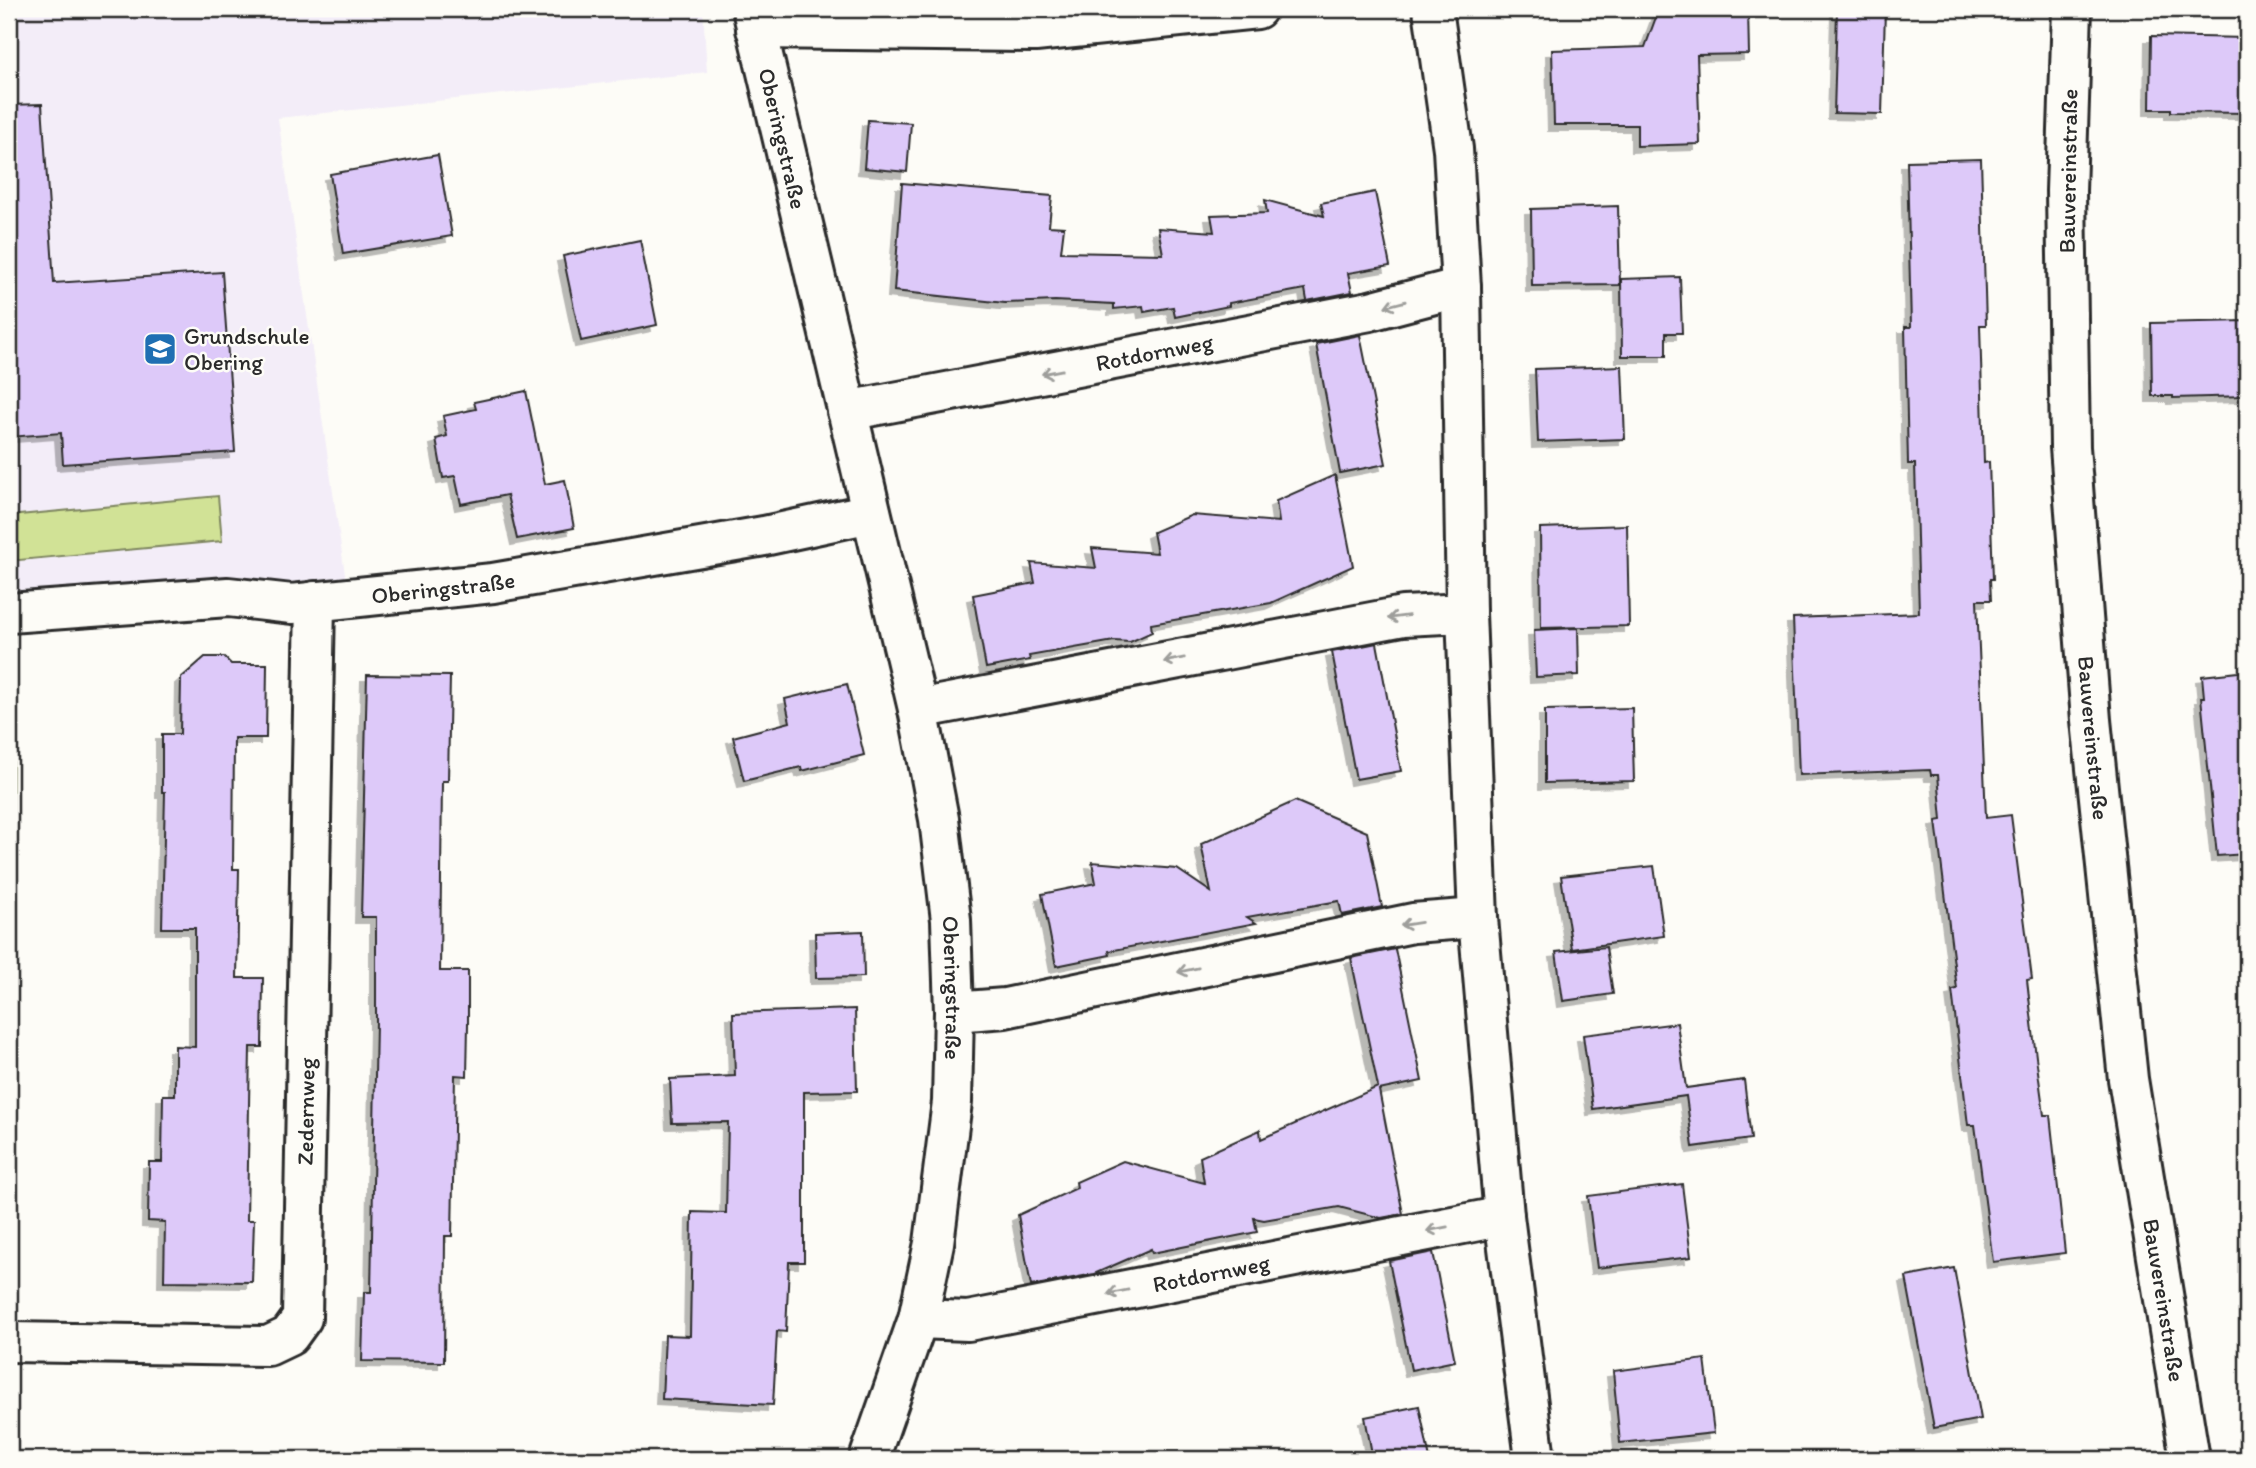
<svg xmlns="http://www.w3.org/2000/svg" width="2256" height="1468" font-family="Itim,sans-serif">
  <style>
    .built { fill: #f3edf8 }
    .green { fill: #d1e296; stroke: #7e8660; stroke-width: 2 }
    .building { fill: #ddc9f9; stroke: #2b2b2b; stroke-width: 2; filter: url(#shadow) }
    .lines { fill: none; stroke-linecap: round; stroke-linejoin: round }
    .minor-casing { stroke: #2b2b2b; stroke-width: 44 }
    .minor { stroke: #fdfcf7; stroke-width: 38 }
    .oneway { stroke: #9e9e9b }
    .labels { text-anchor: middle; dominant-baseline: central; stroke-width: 5; stroke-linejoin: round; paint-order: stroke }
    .street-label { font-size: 23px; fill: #2b2b2b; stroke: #fdfcf7 }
    .poi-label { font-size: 23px; fill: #2b2b2b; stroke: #fdfcf7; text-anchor: start }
  </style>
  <defs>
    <filter id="shadow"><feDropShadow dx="-6" dy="6" stdDeviation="0" flood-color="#0004"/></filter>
  </defs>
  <rect width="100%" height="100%" fill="#fdfcf7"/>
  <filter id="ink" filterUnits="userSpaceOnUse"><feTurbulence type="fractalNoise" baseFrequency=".0143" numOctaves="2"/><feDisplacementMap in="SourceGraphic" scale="14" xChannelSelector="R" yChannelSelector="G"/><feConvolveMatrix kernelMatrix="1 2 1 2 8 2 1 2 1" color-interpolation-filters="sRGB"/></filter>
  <g filter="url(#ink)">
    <polygon class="built" points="9,9 703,9 707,72 278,118 346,581 9,622"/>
    <g class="green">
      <polygon points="218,496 222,541 9,561 9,516"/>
      <polygon points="9,622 14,622 9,1275"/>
    </g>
    <g class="building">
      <polygon points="1659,9 1748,9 1749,54 1697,55 1700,144 1637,146 1637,125 1554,125 1552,50 1645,47"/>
      <polygon points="1837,10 1885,10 1882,114 1834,113"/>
      <polygon points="2151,36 2247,38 2247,113 2171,112 2171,109 2150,109"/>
      <polygon points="42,104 54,283 222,272 235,452 63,464 61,433 9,437 9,105"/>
      <polygon points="868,120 911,123 907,172 864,168"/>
      <polygon points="438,155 452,236 343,254 330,174"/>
      <polygon points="1981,159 1986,325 1980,325 1984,463 1989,462 1993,579 1990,579 1991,600 1977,600 1986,818 2011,815 2032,979 2027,980 2036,1057 2044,1115 2050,1115 2065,1253 1993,1262 1975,1125 1968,1125 1952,990 1957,989 1936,821 1942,820 1938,775 1931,775 1930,770 1799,775 1793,618 1919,613 1915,464 1908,464 1905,327 1911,327 1907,161"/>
      <polygon points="902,183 1052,196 1049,226 1064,227 1061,252 1163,254 1158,228 1214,232 1211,215 1267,213 1265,200 1324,216 1321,203 1375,192 1390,266 1348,273 1352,292 1307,301 1305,289 1229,303 1229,306 1175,317 1173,307 1144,312 1143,306 1114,309 1114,304 1055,301 1005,303 894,291"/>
      <polygon points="1618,206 1620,285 1532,286 1531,209"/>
      <polygon points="640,240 657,325 581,341 563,256"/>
      <polygon points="1680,277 1682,333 1666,333 1666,356 1622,356 1621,279"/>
      <polygon points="2247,321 2247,396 2173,398 2173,396 2152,396 2151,323"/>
      <polygon points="1360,335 1386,464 1340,473 1316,344"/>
      <polygon points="1622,366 1625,439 1538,442 1535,369"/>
      <polygon points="526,391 545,484 565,480 574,528 517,539 507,495 461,504 455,476 443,478 436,439 447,436 443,416 476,409 474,402"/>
      <polygon points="1335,475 1353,566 1271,603 1151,624 1152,632 1130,642 1114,641 1029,656 1030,660 986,668 973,595 1035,583 1031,563 1096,568 1092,548 1157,553 1153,532 1192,515 1279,522 1276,501"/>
      <polygon points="1627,525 1629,626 1541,628 1540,528"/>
      <polygon points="1578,628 1579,675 1536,677 1534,630"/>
      <polygon points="1377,643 1401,771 1356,779 1332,652"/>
      <polygon points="205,657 224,657 231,664 267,664 266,738 234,738 233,869 239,869 237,978 263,978 262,1047 250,1047 247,1220 254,1220 252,1282 164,1281 165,1222 148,1221 149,1162 162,1162 163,1095 175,1095 175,1046 195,1047 195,928 162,928 165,792 162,792 162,734 180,734 181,678"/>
      <polygon points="2247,671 2247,854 2217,856 2201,697 2204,697 2202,676"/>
      <polygon points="367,675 450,676 448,781 442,781 440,971 468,971 468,1024 467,1076 455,1075 452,1236 445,1236 444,1362 362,1361 364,1292 371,1292 376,1022 376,917 361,917"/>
      <polygon points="847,684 864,755 802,771 801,767 744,781 733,737 790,722 785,699"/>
      <polygon points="1632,708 1634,781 1545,783 1545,710"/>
      <polygon points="1295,801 1367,832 1382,907 1342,915 1339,901 1247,917 1256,923 1109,951 1110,955 1056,966 1042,894 1096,883 1092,862 1177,869 1211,892 1201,844"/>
      <polygon points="1654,866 1664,936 1572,949 1561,876"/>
      <polygon points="863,931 864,977 816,978 815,933"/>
      <polygon points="1606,947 1613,994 1563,1001 1556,952"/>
      <polygon points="1395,949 1422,1081 1379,1090 1403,1214 1381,1218 1339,1207 1264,1220 1254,1218 1257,1232 1152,1253 1151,1249 1094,1274 1031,1286 1018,1215 1077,1188 1076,1182 1123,1161 1204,1183 1200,1157 1260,1130 1261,1139 1378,1087 1351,958"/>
      <polygon points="855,1009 857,1091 804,1092 804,1262 789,1262 786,1332 777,1331 773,1405 662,1399 665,1335 690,1336 692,1212 726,1213 728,1122 672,1123 670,1079 735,1076 733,1013"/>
      <polygon points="1677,1023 1686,1088 1744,1080 1751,1139 1693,1147 1686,1096 1593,1109 1583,1035"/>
      <polygon points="1682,1184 1691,1257 1597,1268 1588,1196"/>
      <polygon points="1433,1252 1455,1361 1411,1370 1389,1261"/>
      <polygon points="1954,1268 1981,1419 1934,1428 1906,1277"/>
      <polygon points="1705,1359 1714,1433 1620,1443 1613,1371"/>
      <polygon points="1419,1406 1430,1459 1373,1459 1365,1417"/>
    </g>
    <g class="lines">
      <defs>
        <g id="minor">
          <path id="s1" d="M 752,9 L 918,709 L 939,819 L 951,920 L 954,1012 L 952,1102 L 934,1243 L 918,1319 L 869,1459"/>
          <polyline points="1433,9 1453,149 1461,287 1466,613 1478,918 1504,1216 1535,1459"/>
          <path id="s2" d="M 2072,9 L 2066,191 L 2070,447 L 2091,720 L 2128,1079 L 2190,1459"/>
          <polyline points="756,29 1035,32 1257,9"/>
          <path id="s3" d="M 847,411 L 1370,311 L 1461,287"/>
          <path id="s4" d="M 9,613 L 228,597 L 292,604 L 493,583 L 764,536 L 871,513"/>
          <polyline points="918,709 1403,616 1466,613"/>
          <polyline points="954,1012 1005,1008 1413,923 1478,918"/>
          <path id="s5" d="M 918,1319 L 968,1321 L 1504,1216"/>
          <path id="s6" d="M 9,1342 L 268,1346 L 289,1336 L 302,1318 L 315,601"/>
        </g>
      </defs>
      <use href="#minor" class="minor-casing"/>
      <use href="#minor" class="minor"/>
    </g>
    <defs><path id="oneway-shaft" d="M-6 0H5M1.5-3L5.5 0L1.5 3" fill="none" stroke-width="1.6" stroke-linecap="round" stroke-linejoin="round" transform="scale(1.75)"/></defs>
    <g class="oneway">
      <use href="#oneway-shaft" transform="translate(1395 304) rotate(165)"/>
      <use href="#oneway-shaft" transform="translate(1052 372) rotate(169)"/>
      <use href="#oneway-shaft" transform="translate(1398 617) rotate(172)"/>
      <use href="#oneway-shaft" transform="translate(1174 660) rotate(169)"/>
      <use href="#oneway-shaft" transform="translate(1411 924) rotate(171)"/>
      <use href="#oneway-shaft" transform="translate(1188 970) rotate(168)"/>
      <use href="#oneway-shaft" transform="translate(1437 1229) rotate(169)"/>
      <use href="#oneway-shaft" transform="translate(1118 1292) rotate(169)"/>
    </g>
  </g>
  <defs>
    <symbol id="school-square" viewBox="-11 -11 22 22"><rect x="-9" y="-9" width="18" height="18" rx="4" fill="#1f6fb2" stroke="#fdfcf7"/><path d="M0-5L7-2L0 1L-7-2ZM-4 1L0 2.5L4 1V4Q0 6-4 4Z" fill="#fff"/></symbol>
  </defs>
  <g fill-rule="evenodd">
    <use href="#school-square" x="141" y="330" width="38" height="38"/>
  </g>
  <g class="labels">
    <g class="street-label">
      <text stroke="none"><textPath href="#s1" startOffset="133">Oberingstraße</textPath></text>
      <text transform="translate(2068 171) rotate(-89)">Bauvereinstraße</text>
      <text stroke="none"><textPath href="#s3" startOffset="313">Rotdornweg</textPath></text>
      <text stroke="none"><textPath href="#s4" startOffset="436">Oberingstraße</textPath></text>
      <text stroke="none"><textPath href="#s2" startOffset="730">Bauvereinstraße</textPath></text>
      <text stroke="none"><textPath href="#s1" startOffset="1001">Oberingstraße</textPath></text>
      <text stroke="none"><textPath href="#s6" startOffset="511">Zedernweg</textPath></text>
      <text stroke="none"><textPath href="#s5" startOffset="298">Rotdornweg</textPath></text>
      <text stroke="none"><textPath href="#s2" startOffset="1297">Bauvereinstraße</textPath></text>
    </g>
    <g class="poi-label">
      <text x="184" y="336">Grundschule<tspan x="184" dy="26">Obering</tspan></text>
    </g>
  </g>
  <rect width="2256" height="1468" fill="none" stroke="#fdfcf7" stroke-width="35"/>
  <rect x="18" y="18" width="2221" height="1433" fill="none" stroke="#2b2b2b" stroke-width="2.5" filter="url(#ink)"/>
</svg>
